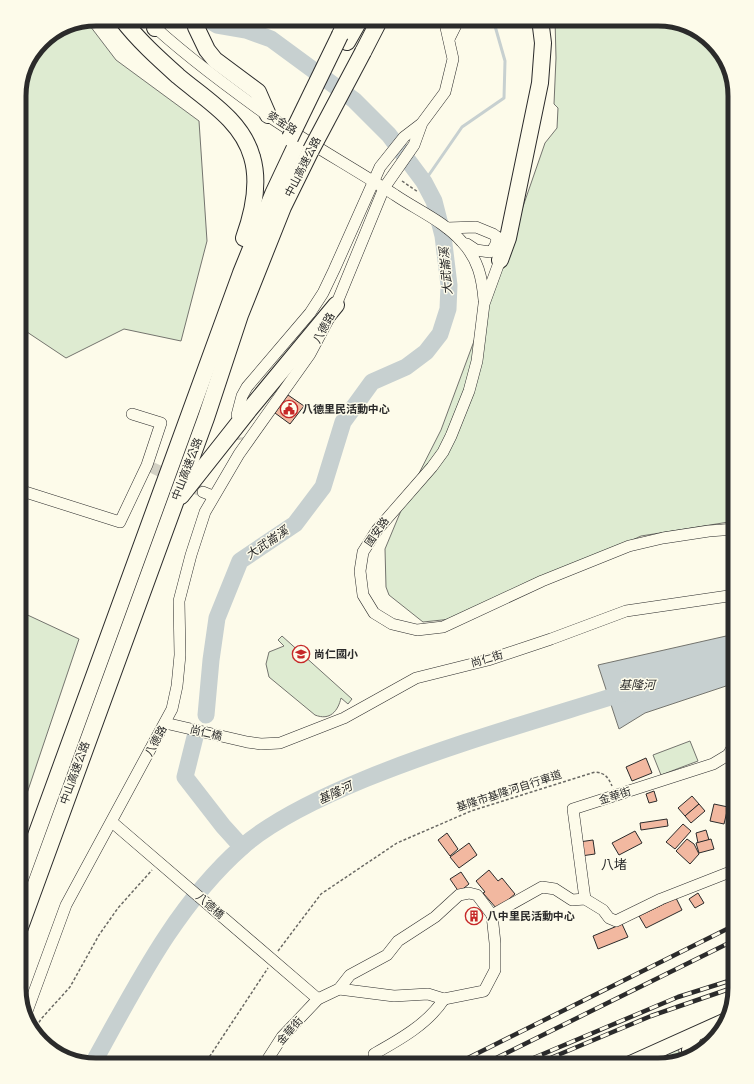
<svg xmlns="http://www.w3.org/2000/svg" width="754" height="1084" font-family="Figtree,'Noto Sans TC',sans-serif">
  <style>
    .green { fill: #deebd1; stroke: #74746e }
    .water { fill: #c7d0d0; stroke: #74746e }
    .lines { fill: none; stroke-linecap: round; stroke-linejoin: round }
    .stream { stroke: #c7d0d0; stroke-width: 3 }
    .river { stroke: #c7d0d0; stroke-width: 17 }
    .building { fill: #f2b8a0; stroke: #2b2b2b }
    .minor-tunnel { stroke: #d3d1c4; stroke-width: 11; stroke-dasharray: 11 5.5; stroke-linecap: butt }
    .minor-casing { stroke: #2b2b2b; stroke-width: 12 }
    .major-casing { stroke: #2b2b2b; stroke-width: 16 }
    .highway-casing { stroke: #2b2b2b; stroke-width: 18 }
    .path { stroke: #6a6964; stroke-width: 1.5; stroke-dasharray: 3 2; stroke-linecap: butt }
    .minor { stroke: #fdfbea; stroke-width: 11 }
    .major { stroke: #fdfbea; stroke-width: 14 }
    .highway { stroke: #fdfbea; stroke-width: 16 }
    .rail-casing { stroke: #2b2b2b; stroke-width: 4.5 }
    .rail { stroke: #fdfbea; stroke-width: 3; stroke-dasharray: 9; stroke-linecap: butt }
    .highway-bridge-casing { stroke: #2b2b2b; stroke-width: 18; stroke-linecap: butt }
    .highway-bridge { stroke: #fdfbea; stroke-width: 16 }
    .labels { text-anchor: middle; dominant-baseline: central; stroke-width: 3; stroke-linejoin: round; paint-order: stroke }
    .street-label { font-size: 11px; fill: #2b2b2b; stroke: #fdfbea }
    .poi-label { font-size: 11px; font-weight: bold; fill: #2b2b2b; stroke: #fdfbea; text-anchor: start }
    .water-label { font-size: 12px; font-style: italic; fill: #2b2b2b; stroke: #fdfbea }
    .quarter-label { font-size: 13px; fill: #2b2b2b; stroke: #fdfbea }
    .rim { fill: none; stroke: #2b2b2b; stroke-width: 5 }
  </style>
  <rect width="100%" height="100%" fill="#fdfbea"/>
  <g class="green">
    <polygon points="555,19 663,19 697,29 725,57 735,96 735,521 641,536 461,618 423,622 389,595 386,587 385,549 405,501 441,430 510,244 545,143 557,128 558,108 554,104 556,58"/>
    <polygon points="87,22 116,60 199,121 207,241 181,341 124,329 66,358 27,332 19,332 19,91 27,62 45,38"/>
    <polygon points="19,611 79,639 19,817"/>
    <path d="M 282,636 L 352,699 L 348,704 L 341,698 C 338,711 330,721 315,715 L 269,677 L 266,664 L 269,652 L 284,646 L 278,640 Z"/>
    <polygon points="690,741 698,761 661,775 653,755"/>
    <polygon points="724,1027 700,1051 700,1045 709,1034"/>
    <polygon points="675,1048 679,1051 679,1059 658,1065 640,1065"/>
  </g>
  <polygon class="water" points="735,634 735,683 645,713 619,729 598,665"/>
  <g class="lines">
    <polyline class="stream" points="424,182 462,127 504,98 505,61 493,19"/>
    <g class="river">
      <polyline points="206,715 211,660 217,618 240,561 295,524 323,487 343,422 372,382 406,367 426,352 440,334 448,309 449,285 443,236 434,201 424,182 389,135 354,100 271,39 246,30 217,25 207,19"/>
      <polyline points="195,737 185,777 223,826 242,847"/>
      <path d="M 92,1065 C 135,988 175,906 242,847 C 274,819 326,795 365,779 C 451,744 541,719 630,691"/>
    </g>
  </g>
  <g class="building">
    <polygon points="288,395 304,406 290,424 275,413"/>
    <polygon points="646,758 652,773 632,781 626,767"/>
    <polygon points="654,791 657,801 649,803 646,794"/>
    <polygon points="692,796 699,804 685,816 678,808"/>
    <polygon points="699,804 705,811 691,823 685,816"/>
    <polygon points="714,804 728,807 724,824 710,821"/>
    <polygon points="667,819 668,826 641,830 640,823"/>
    <polygon points="683,824 691,831 675,849 666,842"/>
    <polygon points="706,830 709,840 698,843 696,833"/>
    <polygon points="635,831 642,843 619,855 612,843"/>
    <polygon points="447,833 458,849 450,856 438,840"/>
    <polygon points="687,839 694,844 699,854 690,864 676,851"/>
    <polygon points="711,839 714,849 699,853 696,843"/>
    <polygon points="593,840 595,854 581,856 579,842"/>
    <polygon points="469,843 477,855 459,868 450,857"/>
    <polygon points="489,870 498,881 502,878 515,894 497,909 483,893 485,892 476,881"/>
    <polygon points="461,872 469,884 459,892 450,879"/>
    <polygon points="698,893 704,903 695,908 689,899"/>
    <polygon points="676,898 682,910 646,928 639,916"/>
    <polygon points="475,908 482,915 473,924 466,917"/>
    <polygon points="622,924 628,937 598,949 593,936"/>
  </g>
  <g class="lines">
    <g class="minor-tunnel">
      <polyline points="237,421 238,440"/>
      <polyline points="151,467 203,492"/>
    </g>
    <defs>
      <g id="minor">
        <path d="M 146,19 C 183,54 225,85 267,115 C 308,143 353,168 395,195 C 417,210 445,222 462,242 C 478,259 482,277 484,300"/>
        <polyline points="449,39 459,19"/>
        <polyline points="447,228 476,227 493,234 497,237 501,248 500,260 484,304 477,361 469,391 451,436 443,452 432,467 377,530 363,552 360,571 363,595 374,613 392,624 417,630 443,627 542,581 629,546 663,538 709,531 735,529"/>
        <path d="M 467,244 L 476,250 L 490,252 C 495,248 497,244 497,237"/>
        <polyline points="237,415 242,396 247,387 310,313 323,293 334,270 380,167 404,137 421,124"/>
        <polyline points="19,490 120,522 147,465 161,423 132,414"/>
        <polyline points="203,492 213,496"/>
        <polyline points="165,723 247,742 261,744 280,743 344,718 416,678 488,660 551,639 626,611 735,595"/>
        <polyline points="112,822 318,999"/>
        <polyline points="585,899 573,809 713,764 728,755 735,743"/>
        <polyline points="339,989 394,996 428,994 444,999 484,991 495,970 495,943 492,915 542,887 555,889 572,900 585,899 603,910 609,918 616,921 661,899 735,870"/>
        <polyline points="26,1014 66,905 172,709 177,686 180,655 179,601 191,555 205,512 239,454 310,354 336,305 384,188 414,145 422,123 445,92 453,59 444,19"/>
        <path d="M 374,1054 C 399,1040 428,1024 444,999"/>
        <polyline points="264,1065 282,1037 318,999 339,989 350,975 387,955 398,941 435,917 459,895 469,893 477,895 492,915"/>
      </g>
      <g id="major">
        <polyline points="689,1057 689,1050 694,1035"/>
        <polyline points="626,1065 726,1020"/>
      </g>
      <g id="highway">
        <path d="M 122,19 C 138,40 158,58 178,76 C 205,99 242,120 252,157 C 260,184 253,213 244,238"/>
        <polyline points="194,19 196,27 207,50 215,60 258,92 268,115"/>
        <polyline points="155,28 161,19"/>
        <polyline points="340,35 347,19"/>
        <polyline points="347,42 360,19"/>
        <polyline points="363,52 380,19"/>
        <polyline points="500,260 508,238 540,83 543,43 540,19"/>
        <polyline points="181,496 249,410 336,305"/>
        <polyline points="19,882 241,273 273,194 297,143"/>
        <polyline points="19,930 206,418 240,315 283,207 311,150"/>
      </g>
    </defs>
    <use href="#minor" class="minor-casing"/>
    <use href="#major" class="major-casing"/>
    <use href="#highway" class="highway-casing"/>
    <g class="path">
      <polyline points="402,181 418,192"/>
      <path d="M 278,951 L 321,894 L 397,843 L 471,811 L 595,772 C 605,773 608,777 612,786"/>
      <polyline points="34,1031 41,1019 70,987 99,935 118,908 152,870"/>
      <polyline points="204,1065 268,968"/>
      <polyline points="468,1065 471,1064"/>
    </g>
    <use href="#minor" class="minor"/>
    <use href="#major" class="major"/>
    <use href="#highway" class="highway"/>
    <defs>
      <g id="rail">
        <polyline points="454,1065 735,925"/>
        <polyline points="482,1065 735,940"/>
        <polyline points="517,1065 678,997 735,979"/>
        <polyline points="534,1065 651,1016 735,987"/>
      </g>
    </defs>
    <use href="#rail" class="rail-casing"/>
    <use href="#rail" class="rail"/>
    <defs>
      <g id="highway-bridge">
        <polyline points="290,138 340,35"/>
        <polyline points="311,150 363,52"/>
      </g>
    </defs>
    <use href="#highway-bridge" class="highway-bridge-casing"/>
    <use href="#highway-bridge" class="highway-bridge"/>
  </g>
  <defs>
    <symbol id="civic-ring" viewBox="-11 -11 22 22"><circle r="9.5" fill="#fdfbea" stroke="#c62828" stroke-width="1.5"/><path d="M-.6-6.5H3V-4.5H.6V-3L4-1V1h2V6H-6V1h2V-1L-.6-3ZM-1.2 2.5V6h2.4V2.5Z" fill="#c62828"/></symbol>
    <symbol id="school-ring" viewBox="-11 -11 22 22"><circle r="9.5" fill="#fdfbea" stroke="#c62828" stroke-width="1.5"/><path d="M0-5L7-2L0 1L-7-2ZM-4 1L0 2.5L4 1V4Q0 6-4 4Z" fill="#c62828"/></symbol>
    <symbol id="building-ring" viewBox="-11 -11 22 22"><circle r="9.5" fill="#fdfbea" stroke="#c62828" stroke-width="1.5"/><path d="M-4-6H4V6H1V3H-1V6H-4ZM-2.5-4.3h1.7v1.8h-1.7ZM.8-4.3h1.7v1.8H.8ZM-2.5-1h1.7V.8h-1.7ZM.8-1h1.7V.8H.8Z" fill="#c62828"/></symbol>
  </defs>
  <g fill-rule="evenodd">
    <use href="#civic-ring" x="279" y="399" width="20" height="20"/>
    <use href="#school-ring" x="291" y="644" width="20" height="20"/>
    <use href="#building-ring" x="464" y="906" width="20" height="20"/>
  </g>
  <g class="labels">
    <g class="street-label">
      <text transform="translate(282 123) rotate(32)">麥金路</text>
      <text transform="translate(303 167) rotate(-63)">中山高速公路</text>
      <text transform="translate(324 328) rotate(-62)">八德路</text>
      <text transform="translate(187 469) rotate(-69)">中山高速公路</text>
      <text transform="translate(377 532) rotate(-55)">國安路</text>
      <text transform="translate(487 659) rotate(-16)">尚仁街</text>
      <text transform="translate(206 733) rotate(13)">尚仁橋</text>
      <text transform="translate(156 741) rotate(-62)">八德路</text>
      <text transform="translate(75 773) rotate(-70)">中山高速公路</text>
      <text transform="translate(509 791) rotate(-18)">基隆市基隆河自行車道</text>
      <text transform="translate(615 796) rotate(-17)">金華街</text>
      <text transform="translate(210 906) rotate(41)">八德橋</text>
      <text transform="translate(290 1031) rotate(-49)">金華街</text>
    </g>
    <g class="poi-label">
      <text x="302" y="409">八德里民活動中心</text>
      <text x="314" y="654">尚仁國小</text>
      <text x="487" y="916">八中里民活動中心</text>
    </g>
    <g class="water-label">
      <text transform="translate(446 271) rotate(-95)">大武崙溪</text>
      <text transform="translate(267 543) rotate(-34)">大武崙溪</text>
      <text x="637" y="685">基隆河</text>
      <text transform="translate(335 793) rotate(-25)">基隆河</text>
    </g>
    <g class="quarter-label">
      <text x="614" y="864">八堵</text>
    </g>
  </g>
  <path d="M0 0H754V1084H0ZM96 26H658A70 70 0 0 1 728 96V988A70 70 0 0 1 658 1058H96A70 70 0 0 1 26 988V96A70 70 0 0 1 96 26Z" fill="#fdfbea" fill-rule="evenodd"/>
  <path class="rim" d="M96 26H658A70 70 0 0 1 728 96V988A70 70 0 0 1 658 1058H96A70 70 0 0 1 26 988V96A70 70 0 0 1 96 26Z"/>
</svg>
